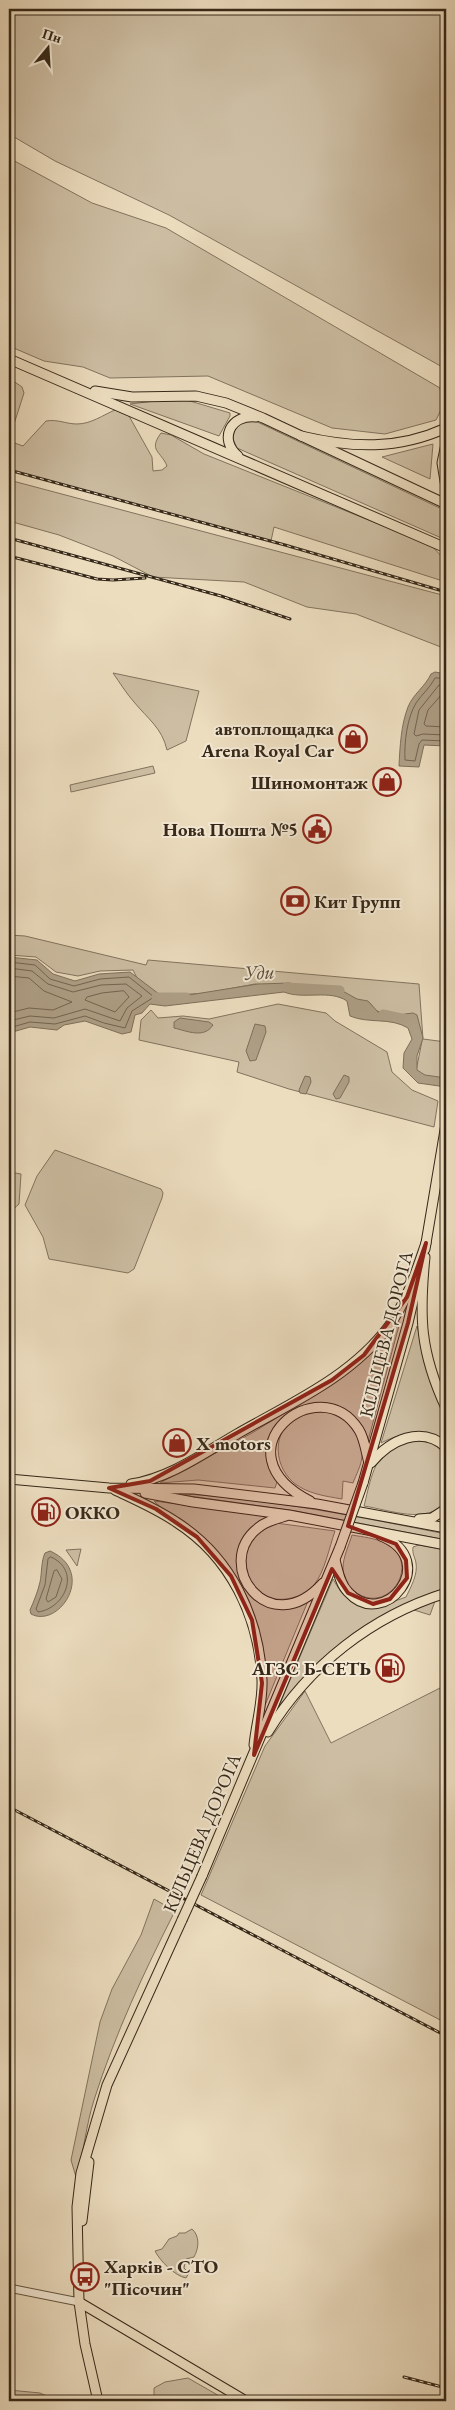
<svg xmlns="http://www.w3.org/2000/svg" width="455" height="2410" font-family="'EB Garamond',serif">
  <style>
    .green { fill: #cdbea3; stroke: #82735e }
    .water { fill: #ae9f86; stroke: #7e6f5a }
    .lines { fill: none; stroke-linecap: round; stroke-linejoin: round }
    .shore { stroke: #72644f; stroke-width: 1 }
    .river { stroke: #ae9f86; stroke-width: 9 }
    .tertiary-casing { stroke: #645542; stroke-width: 9 }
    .primary-casing { stroke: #362818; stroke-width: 11 }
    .trunk-casing { stroke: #362818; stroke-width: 11 }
    .tertiary { stroke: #f3e9d5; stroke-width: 7 }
    .primary { stroke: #ecddbf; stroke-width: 9 }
    .trunk { stroke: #ecddbf; stroke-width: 9 }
    .rail-casing { stroke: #362818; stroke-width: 3 }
    .rail { stroke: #f3e9d5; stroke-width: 1; stroke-dasharray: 4; stroke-linecap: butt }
    .trunk-bridge-casing { stroke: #362818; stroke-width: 11; stroke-linecap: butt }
    .trunk-bridge { stroke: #ecddbf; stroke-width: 9 }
    .marked { fill: #8f2418; fill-opacity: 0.2; stroke: #8f2418; stroke-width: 4; stroke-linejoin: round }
    .labels { text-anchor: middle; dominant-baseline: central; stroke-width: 4; stroke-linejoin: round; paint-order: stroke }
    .poi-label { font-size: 19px; font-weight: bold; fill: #362818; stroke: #f3e9d5; text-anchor: end }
    .street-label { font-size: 19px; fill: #362818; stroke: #f3e9d5 }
    .water-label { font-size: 20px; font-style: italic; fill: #5a4c39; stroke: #f3e9d5 }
  </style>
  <rect width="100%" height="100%" fill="#ecddbf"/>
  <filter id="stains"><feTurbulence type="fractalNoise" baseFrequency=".004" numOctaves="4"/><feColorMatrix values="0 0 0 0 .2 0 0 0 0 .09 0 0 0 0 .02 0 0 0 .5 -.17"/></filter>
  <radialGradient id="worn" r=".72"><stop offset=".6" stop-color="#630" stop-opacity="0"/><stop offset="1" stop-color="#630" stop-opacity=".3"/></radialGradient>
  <g class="green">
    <polygon points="9,9 446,9 446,369 169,215 55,161 9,134"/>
    <polygon points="9,158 92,203 166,228 440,388 443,406 436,420 385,434 332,428 208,376 110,378 83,367 44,361 9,346"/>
    <polygon points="9,378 22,387 24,393 14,424 9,425"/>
    <polygon points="180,398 230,413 230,416 219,436 130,404"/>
    <path d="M 115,410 L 129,416 L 152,457 L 153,471 L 162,470 L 167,466 C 161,451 148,451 161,433 L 171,435 L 204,454 L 431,545 L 443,558 L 446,559 L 446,582 L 274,527 L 271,541 L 9,470 L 9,441 L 23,446 L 46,421 C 58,419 66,424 77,424 C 91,424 103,415 115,410 Z"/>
    <polygon points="251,419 446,511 446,540 237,448 233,439 235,423"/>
    <polygon points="433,444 430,479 382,457"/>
    <polygon points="9,480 446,596 446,649 356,614 307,607 244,582 153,577 113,556 59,535 9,521"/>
    <path d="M 113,673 L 199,691 L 186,741 L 167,750 C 162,728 148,719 134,702 C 126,693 120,683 113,673 Z"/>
    <polygon points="153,766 155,773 71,792 70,785"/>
    <polygon points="9,935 25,936 146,965 148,960 419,984 423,1039 446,1042 442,1079 419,1075 416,1071 422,1041 417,1017 403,1014 397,1019 375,1010 370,1003 360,1001 341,991 255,984 207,993 175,995 144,992 133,970 100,971 78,976 56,972 36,957 9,955"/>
    <polygon points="278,1004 326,1013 335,1021 387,1052 392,1072 412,1090 438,1101 434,1127 289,1089 237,1072 239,1062 139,1040 141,1020 151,1010 158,1018 183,1016 209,1019"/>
    <polygon points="55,1150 161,1189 163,1193 162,1198 134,1269 128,1273 49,1259 43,1237 25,1205 37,1176"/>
    <polygon points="9,1172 21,1174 19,1204 9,1213"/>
    <path d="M 400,1322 L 368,1441 C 363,1413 329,1395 302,1407 C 293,1411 273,1443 270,1453 C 266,1464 272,1473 277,1482 L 275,1488 L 198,1480 L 160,1483 L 252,1433 L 337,1381 L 363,1360 L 394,1324 Z"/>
    <path d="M 417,1326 L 434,1386 L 446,1415 L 446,1440 C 425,1429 402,1432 381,1443 Z"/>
    <path d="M 327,1411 C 346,1419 366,1433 362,1457 C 361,1466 356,1475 353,1483 L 343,1481 L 342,1499 C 325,1496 308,1494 294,1483 C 271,1464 272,1424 304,1413 C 310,1411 320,1412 327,1411 Z"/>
    <path d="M 414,1440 L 432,1443 L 446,1454 L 446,1502 C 427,1525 390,1510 364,1506 C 369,1487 373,1458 391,1448 C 398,1444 407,1442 414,1440 Z"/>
    <path d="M 184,1494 C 272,1499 359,1517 446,1534 L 446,1540 L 296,1511 L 183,1495 Z"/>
    <path d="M 154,1501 L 276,1517 C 241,1533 237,1537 241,1576 L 278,1608 L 289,1608 L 308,1601 L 261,1715 L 263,1673 L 233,1575 Z"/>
    <path d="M 276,1523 L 335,1531 C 329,1548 325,1571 314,1585 C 309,1592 303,1595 295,1597 C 244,1613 222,1542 276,1523 Z"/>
    <path d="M 352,1535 C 363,1537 375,1538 385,1543 C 424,1562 388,1618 354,1591 C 347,1586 342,1577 343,1568 C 343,1557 349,1545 352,1535 Z"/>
    <path d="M 419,1545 L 446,1550 L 446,1588 C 386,1607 319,1658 279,1706 L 333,1579 C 352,1615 374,1609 406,1597 C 411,1587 418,1574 416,1563 C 415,1557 412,1554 413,1547 Z"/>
    <polygon points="81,1549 77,1566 66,1550"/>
    <polygon points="435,1601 430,1615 414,1610"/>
    <polygon points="446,1685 446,2023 201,1895 265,1746 305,1691 331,1743"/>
    <path d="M 154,1899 L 175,1911 C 144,1972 115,2034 94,2100 C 86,2125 84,2152 76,2177 L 71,2160 L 100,2022 L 112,1989 L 141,1935 Z"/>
    <path d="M 192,2229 C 200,2236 199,2248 194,2257 L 186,2259 L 184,2268 L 189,2273 L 186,2278 C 175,2276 160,2261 155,2251 L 162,2249 L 169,2239 L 177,2236 L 179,2233 L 185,2233 Z"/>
    <polygon points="188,2378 228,2401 154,2401 154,2388 165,2382"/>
    <polygon points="9,2390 40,2393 58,2401 9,2401"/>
  </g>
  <g class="water">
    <path d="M 435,672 L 446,674 L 446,746 L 424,745 L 419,767 L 399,766 C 400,746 401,725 408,707 C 413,694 425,687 431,674 Z"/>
    <path d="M 9,957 L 37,960 L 53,974 L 75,981 L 99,974 L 130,972 L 159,994 L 170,998 L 258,984 L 290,983 L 298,987 L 339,989 L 357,999 L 368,1001 L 378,1012 L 399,1019 L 403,1017 L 405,1014 L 413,1013 L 417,1015 L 423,1038 L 417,1056 L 417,1070 L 425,1075 L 446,1078 L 446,1087 L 418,1083 L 403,1068 L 404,1053 L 412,1039 L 408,1028 C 390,1017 369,1024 350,1016 L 347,1001 C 329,989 304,1000 284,992 L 165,1006 L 150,1004 L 142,1013 L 135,1015 L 131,1032 L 122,1034 L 85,1021 L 64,1025 L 57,1030 L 30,1027 L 9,1033 Z"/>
    <path d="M 180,1018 L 209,1022 L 213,1025 C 204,1039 187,1031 174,1028 L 174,1022 Z"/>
    <polygon points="255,1024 265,1026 266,1032 256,1060 250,1061 246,1051"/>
    <polygon points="344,1075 349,1077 349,1082 340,1098 336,1099 333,1094"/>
    <polygon points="305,1076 310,1077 311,1082 306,1094 300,1093 299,1090"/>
    <path d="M 50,1551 C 97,1572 59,1629 31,1614 L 30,1610 C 34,1601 38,1591 40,1582 C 42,1573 41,1561 45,1553 Z"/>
  </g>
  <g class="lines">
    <g class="shore">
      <path d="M 446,678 L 435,678 C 430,688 422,694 416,703 C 407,718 404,743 405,760 L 415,761 L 419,744 L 422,740 L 446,741"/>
      <polyline points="446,685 439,685 419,710 414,734 416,736 423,734 446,735"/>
      <polyline points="446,692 443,693 428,710 424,724 426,726 446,727"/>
      <polyline points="9,962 35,965 50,979 74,986 100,979 129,977 154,997 132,1011 125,1028 104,1023 85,1016 55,1024 30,1022 9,1028"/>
      <polyline points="9,968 32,971 48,984 73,992 101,985 126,984 142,996 127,1008 120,1021 85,1009 54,1018 30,1016 9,1021"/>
      <polyline points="9,976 29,978 44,991 72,1002 53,1010 29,1008 9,1013"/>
      <polygon points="124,991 129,997 115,1012 85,1000 87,997 102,993"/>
      <path d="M 51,1557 C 81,1570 66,1608 38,1612 L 36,1609 L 45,1585 L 48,1559 Z"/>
      <polygon points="57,1570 62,1579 56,1597 48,1602 46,1599 54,1571"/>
    </g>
    <g class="river">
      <polyline points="286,987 340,990"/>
      <polyline points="156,997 186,997"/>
      <polyline points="383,1014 411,1020"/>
    </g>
    <defs>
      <polyline id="tertiary" points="9,2288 79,2302"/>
      <g id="primary">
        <polyline points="9,359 446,548"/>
        <polyline points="95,391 132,397 196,396 226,403 263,418 446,504"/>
        <path d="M 238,456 C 218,439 231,414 256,417"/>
        <polyline points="79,2302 246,2401"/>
      </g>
      <g id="trunk">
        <path d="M 301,436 C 352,448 398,450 446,428"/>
        <polyline points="446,444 442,463 446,487"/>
        <polyline points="425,1249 446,1124"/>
        <path d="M 425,1257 C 419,1317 420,1352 446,1408"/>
        <path d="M 371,1463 C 390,1440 421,1425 446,1447"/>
        <polyline points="9,1479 109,1488 194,1489 317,1504 446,1528"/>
        <polyline points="363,1483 408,1323 417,1284"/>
        <path d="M 131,1484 C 170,1478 204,1453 237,1434 C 291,1403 351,1377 389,1326 C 407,1301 416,1272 426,1243"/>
        <path d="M 115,1490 C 136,1500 157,1509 176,1522 C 231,1557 259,1617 262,1680 C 263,1702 256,1724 254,1745"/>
        <polyline points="145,1493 193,1502 289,1515 446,1545"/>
        <path d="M 310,1501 C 214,1452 319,1366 359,1430 C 365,1440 366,1453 369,1463"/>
        <path d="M 286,1516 C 276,1519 266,1521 258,1528 C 212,1564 269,1643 323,1583"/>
        <polyline points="419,1519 432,1518 446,1509"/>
        <path d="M 335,1560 C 338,1571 340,1584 348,1592 C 384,1632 442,1561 381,1536"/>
        <path d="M 268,1732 C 309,1665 372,1616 446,1593"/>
        <polyline points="202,1876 340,1547"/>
        <polyline points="82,2221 89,2162"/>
        <polyline points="98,2401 85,2344 79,2302 77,2207 81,2173 107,2085 182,1920"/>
      </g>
    </defs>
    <use href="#tertiary" class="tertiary-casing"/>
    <use href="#primary" class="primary-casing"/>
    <use href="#trunk" class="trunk-casing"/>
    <use href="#tertiary" class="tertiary"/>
    <use href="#primary" class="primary"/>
    <use href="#trunk" class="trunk"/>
    <defs>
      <g id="rail">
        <polyline points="9,470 285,545 446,592"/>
        <polyline points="9,538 221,596 290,619"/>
        <polyline points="9,556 97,579 113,580 145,578"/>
        <polyline points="9,640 11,641"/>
        <polyline points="9,1807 446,2036"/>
        <polyline points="404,2377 446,2388"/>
      </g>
    </defs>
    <use href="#rail" class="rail-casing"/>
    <use href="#rail" class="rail"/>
    <defs>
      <g id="trunk-bridge">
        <polyline points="340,1547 363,1483"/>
        <polyline points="182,1920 202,1876"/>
      </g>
    </defs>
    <use href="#trunk-bridge" class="trunk-bridge-casing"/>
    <use href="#trunk-bridge" class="trunk-bridge"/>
  </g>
  <path class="marked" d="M 426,1243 L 408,1323 L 348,1526 L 396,1544 L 406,1560 L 407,1578 L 390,1599 L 373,1604 L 348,1593 L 332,1569 L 254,1755 L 262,1683 L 252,1620 L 231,1576 L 197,1537 L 156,1509 L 109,1488 L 150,1481 L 332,1380 L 364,1355 L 407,1297 Z"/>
  <defs>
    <symbol id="shop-ring" viewBox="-11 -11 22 22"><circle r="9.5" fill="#f3e9d5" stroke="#8f2418" stroke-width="1.5"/><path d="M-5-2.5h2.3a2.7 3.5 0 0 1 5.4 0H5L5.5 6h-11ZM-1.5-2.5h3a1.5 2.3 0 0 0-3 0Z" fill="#8f2418"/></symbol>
    <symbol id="civic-ring" viewBox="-11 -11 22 22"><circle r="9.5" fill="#f3e9d5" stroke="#8f2418" stroke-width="1.5"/><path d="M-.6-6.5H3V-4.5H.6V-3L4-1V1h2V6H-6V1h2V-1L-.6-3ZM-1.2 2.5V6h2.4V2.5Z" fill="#8f2418"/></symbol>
    <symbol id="bank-ring" viewBox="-11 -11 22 22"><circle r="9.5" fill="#f3e9d5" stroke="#8f2418" stroke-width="1.5"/><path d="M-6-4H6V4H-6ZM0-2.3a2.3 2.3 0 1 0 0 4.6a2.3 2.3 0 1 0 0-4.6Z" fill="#8f2418"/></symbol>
    <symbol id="fuel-ring" viewBox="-11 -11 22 22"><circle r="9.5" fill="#f3e9d5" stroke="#8f2418" stroke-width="1.5"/><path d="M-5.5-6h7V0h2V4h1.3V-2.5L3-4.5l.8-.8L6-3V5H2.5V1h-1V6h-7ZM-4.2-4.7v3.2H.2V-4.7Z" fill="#8f2418"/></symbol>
    <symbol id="bus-ring" viewBox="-11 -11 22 22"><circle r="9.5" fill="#f3e9d5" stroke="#8f2418" stroke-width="1.5"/><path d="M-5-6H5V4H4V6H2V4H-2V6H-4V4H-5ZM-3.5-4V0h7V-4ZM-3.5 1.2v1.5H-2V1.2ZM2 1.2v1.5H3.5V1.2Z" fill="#8f2418"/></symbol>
  </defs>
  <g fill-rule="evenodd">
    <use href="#shop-ring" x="337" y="723" width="32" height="32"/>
    <use href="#shop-ring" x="371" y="766" width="32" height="32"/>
    <use href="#civic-ring" x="301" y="813" width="32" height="32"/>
    <use href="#bank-ring" x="279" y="885" width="32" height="32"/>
    <use href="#shop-ring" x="161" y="1427" width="32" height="32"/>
    <use href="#fuel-ring" x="30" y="1496" width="32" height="32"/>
    <use href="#fuel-ring" x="374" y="1652" width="32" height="32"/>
    <use href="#bus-ring" x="69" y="2261" width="32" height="32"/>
  </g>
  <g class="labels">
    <g class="poi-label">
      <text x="334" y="728">автоплощадка<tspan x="334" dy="22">Arena Royal Car</tspan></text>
      <text x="368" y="782">Шиномонтаж</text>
      <text x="298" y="829">Нова Пошта №5</text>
      <text x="314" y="901" text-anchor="start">Кит Групп</text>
      <text x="196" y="1443" text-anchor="start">Х motors</text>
      <text x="65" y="1512" text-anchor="start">ОККО</text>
      <text x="371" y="1668">АГЗС Б-СЕТЬ</text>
      <text x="104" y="2266" text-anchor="start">Харків - СТО<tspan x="104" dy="22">"Пісочин"</tspan></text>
    </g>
    <g class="street-label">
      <text transform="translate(386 1334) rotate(-76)">КІЛЬЦЕВА ДОРОГА</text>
      <text transform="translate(202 1833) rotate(-67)">КІЛЬЦЕВА ДОРОГА</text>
    </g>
    <g class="water-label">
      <text transform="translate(259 972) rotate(-3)">Уди</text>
    </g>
  </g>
  <rect width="455" height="2410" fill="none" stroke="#ecddbf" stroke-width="30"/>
  <rect x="10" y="10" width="435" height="2390" fill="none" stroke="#362818" stroke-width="2.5"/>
  <rect x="15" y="15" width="425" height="2380" fill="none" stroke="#362818"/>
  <g transform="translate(48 48) rotate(18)" stroke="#f3e9d5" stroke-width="4" paint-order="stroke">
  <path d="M0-4L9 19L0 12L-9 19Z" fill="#362818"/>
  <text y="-8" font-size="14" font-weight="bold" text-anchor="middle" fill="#362818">Пн</text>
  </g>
  <rect width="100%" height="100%" filter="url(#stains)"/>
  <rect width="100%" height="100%" fill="url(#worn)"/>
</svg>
